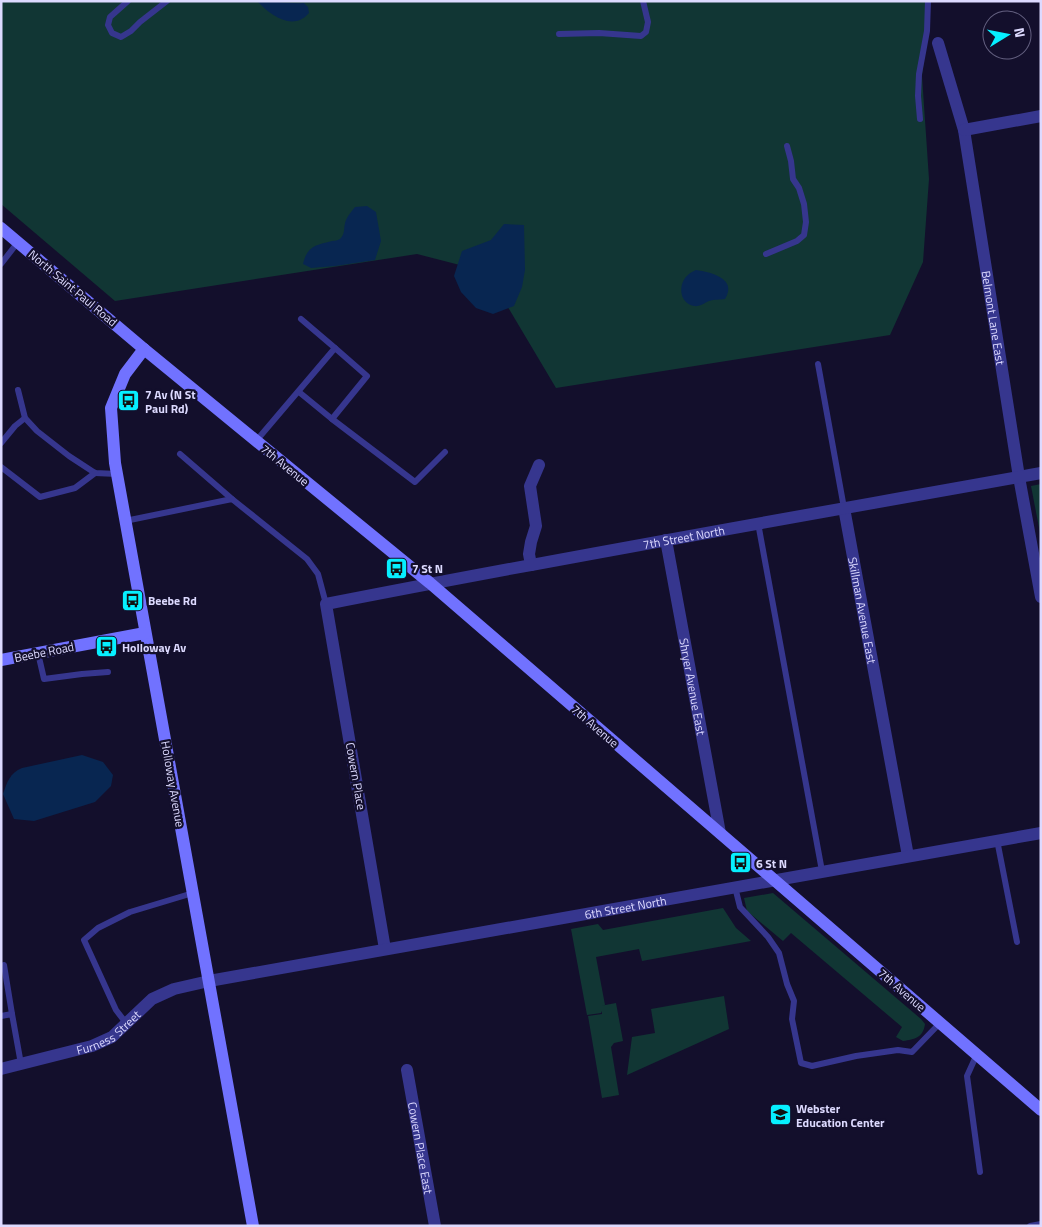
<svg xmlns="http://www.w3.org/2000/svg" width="1042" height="1227" font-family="'Titillium Web',sans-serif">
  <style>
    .green { fill: #113634 }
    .water { fill: #082651 }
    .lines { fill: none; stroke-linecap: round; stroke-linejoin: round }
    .lane { stroke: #36368e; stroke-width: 6 }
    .street { stroke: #36368e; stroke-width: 12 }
    .secondary { stroke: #7172ff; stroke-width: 12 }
    .labels { text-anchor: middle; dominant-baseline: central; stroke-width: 4.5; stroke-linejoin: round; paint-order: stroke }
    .street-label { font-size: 12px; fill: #dddaff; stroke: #130f2c }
    .poi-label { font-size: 12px; font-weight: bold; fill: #dddaff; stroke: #130f2c; text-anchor: start }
  </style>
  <rect width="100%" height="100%" fill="#130f2c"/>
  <g class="green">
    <polygon points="1,1 931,1 922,76 929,179 923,262 890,335 556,388 487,272 417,254 115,301 1,204"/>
    <polygon points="1041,484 1041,538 1031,486"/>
    <path d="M 773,893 L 921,1019 L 925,1024 C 923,1038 915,1039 903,1041 L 896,1037 L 902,1027 L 791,933 L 783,941 L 747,911 L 744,898 Z"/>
    <polygon points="723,908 736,928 751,941 642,961 639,949 596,957 605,1005 600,1006 616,1003 623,1041 614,1043 611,1047 619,1095 602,1098 588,1016 602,1014 602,1011 601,1013 587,1015 571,929 598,924 603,930"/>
    <polygon points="724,996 729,1029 627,1075 632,1037 655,1033 651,1009"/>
  </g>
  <g class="water">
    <path d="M 257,1 C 273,1 288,4 304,3 L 308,7 L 309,13 C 293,32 270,15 257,1 Z"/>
    <path d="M 367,206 L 376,212 L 381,241 L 375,260 L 335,266 L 311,268 L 303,264 C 307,246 316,245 332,241 C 335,241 338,240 340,239 C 346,233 343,227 346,220 C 348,215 352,211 355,207 Z"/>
    <polygon points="504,224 524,225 525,270 522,287 514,306 493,314 476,308 461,292 454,276 462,251 491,240"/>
    <path d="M 696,270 C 711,272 738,279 725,299 C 720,300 714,299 709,301 C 704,303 700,307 694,306 C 678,303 678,282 689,274 C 691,272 694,271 696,270 Z"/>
    <path d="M 82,755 L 103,762 L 113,775 L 111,786 L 95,802 L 34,821 L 14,819 L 3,794 C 7,782 10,773 22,768 Z"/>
  </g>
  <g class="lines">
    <g class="lane">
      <polyline points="128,1 110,17 108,25 112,33 121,37 131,31 140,22 167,1"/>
      <polyline points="559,34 599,33 641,36 646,32 648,22 643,1"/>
      <polyline points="920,119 918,96 919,74 927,31 928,1"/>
      <polyline points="766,254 797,241 804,235 806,222 804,204 799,188 793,179 791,161 787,146"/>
      <polyline points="1,264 18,242"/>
      <polyline points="301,319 335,348"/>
      <polyline points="818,364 844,508"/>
      <polyline points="18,390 25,418 37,431 69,456 95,473 117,474"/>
      <polyline points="299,392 332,419"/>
      <polyline points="256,441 335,348 367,376 332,419 415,482 445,452"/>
      <polyline points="1,443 15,426 25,418"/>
      <polyline points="180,454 232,499"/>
      <polyline points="1,467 40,497 75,488 95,473"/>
      <polyline points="125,521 232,499 307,559 318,574 326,604"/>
      <polyline points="758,523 822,871"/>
      <polyline points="38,653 44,679 82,674 108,672"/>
      <polyline points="997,840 1017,942"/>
      <polyline points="735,887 740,907 768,937 779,953 787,984 794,1001 792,1019 801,1063 812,1066 856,1056 898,1050 912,1052 940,1023"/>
      <polyline points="4,965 12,1014"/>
      <polyline points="1,1016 12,1014 21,1064"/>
      <polyline points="126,1023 116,1010 84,940 98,928 130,912 193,893"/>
      <polyline points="977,1054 967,1076 980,1172"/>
      <polyline points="1030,1226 1041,1224"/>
    </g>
    <g class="street">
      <path id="s1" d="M 938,43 L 964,130 L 1019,477 L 1041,597"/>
      <polyline points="964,130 1041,116"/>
      <path id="s2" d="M 844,508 L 908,856"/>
      <path id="s3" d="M 666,540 L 720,833"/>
      <polyline points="531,565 529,554 531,542 536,526 530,486 539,465"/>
      <path id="s4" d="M 385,949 L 326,604 C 564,557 802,516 1041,473"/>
      <path id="s5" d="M 1,1069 L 92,1046 L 112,1037 L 152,999 L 174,989 L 209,981 L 1041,833"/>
      <path id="s6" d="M 407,1070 L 435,1226"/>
    </g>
    <g class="secondary">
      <polyline points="1,228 144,349 430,583 1041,1110"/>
      <polyline points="144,349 125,374 111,408 115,463 253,1226"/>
      <polyline points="1,660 145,633"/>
    </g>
  </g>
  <defs>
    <symbol id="bus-square" viewBox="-11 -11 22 22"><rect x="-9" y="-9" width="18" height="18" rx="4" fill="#06efff" stroke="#130f2c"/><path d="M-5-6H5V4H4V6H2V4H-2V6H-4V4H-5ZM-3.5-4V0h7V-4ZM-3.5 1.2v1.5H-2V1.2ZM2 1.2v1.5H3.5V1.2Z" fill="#111"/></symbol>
    <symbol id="school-square" viewBox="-11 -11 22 22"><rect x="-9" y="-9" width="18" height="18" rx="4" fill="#06efff" stroke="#130f2c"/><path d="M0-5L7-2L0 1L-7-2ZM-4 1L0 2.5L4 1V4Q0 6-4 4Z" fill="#111"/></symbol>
  </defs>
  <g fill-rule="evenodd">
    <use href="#bus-square" x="116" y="388" width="25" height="25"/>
    <use href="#bus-square" x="384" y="556" width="25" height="25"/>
    <use href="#bus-square" x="120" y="588" width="25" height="25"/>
    <use href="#bus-square" x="94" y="634" width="25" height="25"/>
    <use href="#bus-square" x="728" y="850" width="25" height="25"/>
    <use href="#school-square" x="768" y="1102" width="25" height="25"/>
  </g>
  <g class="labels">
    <g class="street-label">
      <text transform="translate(73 288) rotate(40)">North Saint Paul Road</text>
      <text stroke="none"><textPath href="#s1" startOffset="281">Belmont Lane East</textPath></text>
      <text transform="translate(285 465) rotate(39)">7th Avenue</text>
      <text stroke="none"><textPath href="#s4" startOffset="714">7th Street North</textPath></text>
      <text stroke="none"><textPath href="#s2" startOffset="104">Skillman Avenue East</textPath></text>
      <text transform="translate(44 652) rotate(-11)">Beebe Road</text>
      <text stroke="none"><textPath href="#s3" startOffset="149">Shryer Avenue East</textPath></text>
      <text transform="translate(595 726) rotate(41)">7th Avenue</text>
      <text transform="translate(356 776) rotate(80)">Cowern Place</text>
      <text transform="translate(173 784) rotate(80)">Holloway Avenue</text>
      <text stroke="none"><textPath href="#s5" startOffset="654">6th Street North</textPath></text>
      <text transform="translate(902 990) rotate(41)">7th Avenue</text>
      <text stroke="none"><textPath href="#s5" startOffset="115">Furness Street</textPath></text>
      <text stroke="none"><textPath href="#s6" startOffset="79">Cowern Place East</textPath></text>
    </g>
    <g class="poi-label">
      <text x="145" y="394">7 Av (N St<tspan x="145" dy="14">Paul Rd)</tspan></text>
      <text x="412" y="568">7 St N</text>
      <text x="148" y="600">Beebe Rd</text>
      <text x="122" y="647">Holloway Av</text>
      <text x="756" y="863">6 St N</text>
      <text x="796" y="1108">Webster<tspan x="796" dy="14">Education Center</tspan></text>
    </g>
  </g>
  <rect width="1042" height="1227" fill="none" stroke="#dddaff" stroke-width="5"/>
  <g transform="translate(1007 35) rotate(80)"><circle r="24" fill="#130f2c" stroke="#646080"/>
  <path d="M0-4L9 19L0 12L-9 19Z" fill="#06efff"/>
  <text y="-8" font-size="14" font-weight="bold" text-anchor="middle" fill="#dddaff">N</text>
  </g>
</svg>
